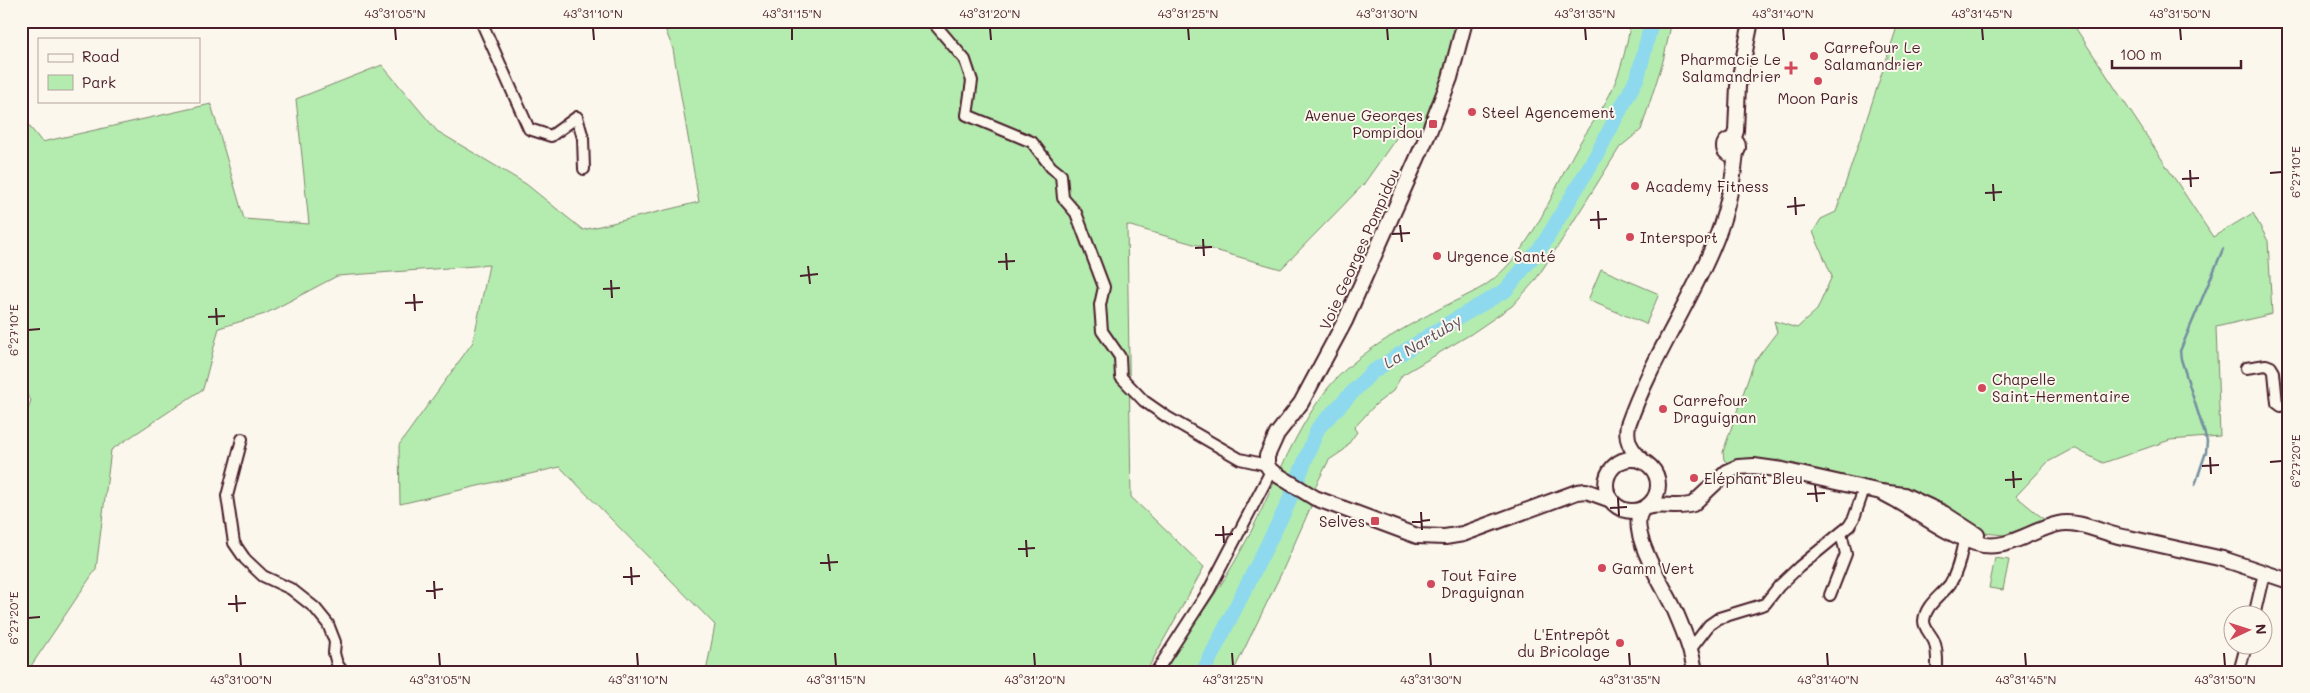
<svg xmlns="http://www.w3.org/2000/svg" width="2310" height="693" font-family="Mali,sans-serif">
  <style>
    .green { fill: #b4ecaf; stroke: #7f866d }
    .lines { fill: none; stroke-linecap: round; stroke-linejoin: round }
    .stream { stroke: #738fa0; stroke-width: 2.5 }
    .river { stroke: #8ed9ee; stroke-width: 15 }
    .street-casing { stroke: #4a1f2b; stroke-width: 14 }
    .secondary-casing { stroke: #4a1f2b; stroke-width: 18 }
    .street { stroke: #fbf7ec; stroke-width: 10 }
    .secondary { stroke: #fbf7ec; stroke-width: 14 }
    .ticks { fill: none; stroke: #4a1f2b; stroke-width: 2 }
    .poi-dot { fill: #d1495b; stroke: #fbf7ec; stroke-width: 2 }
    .labels { text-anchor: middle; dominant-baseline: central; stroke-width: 4; stroke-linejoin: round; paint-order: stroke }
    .poi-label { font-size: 15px; fill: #4a1f2b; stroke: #fbf7ec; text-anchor: start }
    .street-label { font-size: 15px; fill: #4a1f2b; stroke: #fbf7ec }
    .water-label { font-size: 16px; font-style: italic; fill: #5b4e5c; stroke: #fbf7ec }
    .neatline { fill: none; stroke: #4a1f2b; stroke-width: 2 }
    .ticks-label { font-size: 12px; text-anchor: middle; fill: #4a1f2b }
  </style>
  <rect width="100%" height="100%" fill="#fbf7ec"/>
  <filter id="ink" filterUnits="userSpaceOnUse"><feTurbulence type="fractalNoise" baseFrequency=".02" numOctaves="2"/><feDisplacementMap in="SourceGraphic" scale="10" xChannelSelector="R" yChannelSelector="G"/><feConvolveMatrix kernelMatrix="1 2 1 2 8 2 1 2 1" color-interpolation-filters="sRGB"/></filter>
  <g filter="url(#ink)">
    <g class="green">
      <path d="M 662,21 L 1459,21 C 1453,56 1437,107 1419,137 L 1399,134 L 1363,185 L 1281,269 L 1127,225 L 1131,497 L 1204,567 L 1146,672 L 706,672 L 715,625 L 560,467 L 400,504 L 399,445 L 473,342 L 489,265 L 337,276 L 265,314 L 219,328 L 203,389 L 111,450 L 96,569 L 27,672 L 21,672 L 21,431 L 31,400 L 21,388 L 21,116 L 42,142 L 211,104 L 244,219 L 309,224 L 296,99 L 382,65 L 437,131 L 526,184 L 583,230 L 699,202 L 673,49 Z"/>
      <path d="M 1631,21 L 1672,21 L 1663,61 L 1641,130 L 1620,147 L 1560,243 L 1534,282 L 1512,306 L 1471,334 L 1402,375 L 1393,391 L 1375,405 L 1354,428 L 1357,432 L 1344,450 L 1329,460 L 1314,489 L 1312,504 L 1281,574 L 1233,672 L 1157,672 C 1189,631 1220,591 1244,545 C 1272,493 1291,435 1328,388 C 1355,354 1405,327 1443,307 C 1457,300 1471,294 1484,286 C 1529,256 1549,199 1574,153 C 1586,130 1604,110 1614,85 C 1623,64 1627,43 1631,21 Z"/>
      <polygon points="1899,21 2071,21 2213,237 2253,213 2268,241 2272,314 2216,327 2220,436 2170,440 2103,463 2074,448 2048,462 2016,496 2045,520 2004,535 1984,533 1905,491 1875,483 1779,460 1729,464 1724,460 1723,452 1754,362 1777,332 1774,321 1797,328 1817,310 1832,276 1813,232 1821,219 1836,212"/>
      <polygon points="1601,269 1659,294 1646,324 1588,300"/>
      <polygon points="1995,558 2009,560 2003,590 1989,588"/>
    </g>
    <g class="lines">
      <polyline class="stream" points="2195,485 2206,452 2207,441 2181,359 2180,351 2223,249"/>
      <polyline class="river" points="1203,672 1287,506 1318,428 1372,372 1444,326 1506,290 1544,243 1597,154 1638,76 1652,21"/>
      <defs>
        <g id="street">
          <polyline points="481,21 529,129 551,136 577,117 583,138 584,169"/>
          <polyline points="932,21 965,60 972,81 967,115 1032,142 1051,167 1061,175 1063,198 1076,213 1104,287 1100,305 1102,331 1120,357 1121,377 1144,401 1167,417 1240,459 1267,465"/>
          <polyline points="2246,368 2266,365 2271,367 2274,372 2277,403 2281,406 2289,404"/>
          <polyline points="242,439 227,496 234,543 245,559 263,576 291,589 315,608 328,624 335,642 334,653 337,664 343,672"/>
          <polyline points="1830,595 1846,554 1841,533"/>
          <polyline points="2254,616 2264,573"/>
          <polyline points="1690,650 1709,625 1719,618 1765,604 1779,586 1799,567 1849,526 1854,518 1864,489"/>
          <polyline points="1156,672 1209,590 1271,471"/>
          <path d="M 1937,672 C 1937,662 1938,650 1934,641 C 1931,634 1924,629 1924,621 C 1925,605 1941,596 1950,584 C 1960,568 1961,550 1966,533"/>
          <polyline points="2239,672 2246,646"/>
        </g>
        <g id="secondary">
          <polyline points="1465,21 1450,78 1429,132 1345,321 1301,403 1277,434 1267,456 1267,465 1271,471 1315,498 1417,536 1445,537 1463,534 1577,492 1586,491 1611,500"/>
          <polyline points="1733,140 1736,131 1738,86 1751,21"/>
          <circle cx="1731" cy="147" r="7"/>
          <circle cx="1632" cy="485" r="26"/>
          <path d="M 1642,460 C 1631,450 1625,440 1628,425 C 1649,364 1687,308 1712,249 C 1725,219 1733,184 1736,152"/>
          <path d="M 1881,492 C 1913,507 1941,532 1975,543 C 2006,553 2030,530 2058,524 C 2081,519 2106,536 2129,538 L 2223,559 L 2289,581"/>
          <path d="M 1647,507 C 1663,503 1678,509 1693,504 L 1727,472 L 1738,467 L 1754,466 L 1782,470 L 1881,492 L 1904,495 L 1943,513 L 1977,535"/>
          <path d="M 1642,510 C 1626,531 1667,591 1676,613 C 1684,632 1692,651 1695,672"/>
        </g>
      </defs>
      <use href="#street" class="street-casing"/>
      <use href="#secondary" class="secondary-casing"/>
      <use href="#street" class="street"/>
      <use href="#secondary" class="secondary"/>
    </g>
  </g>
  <path class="ticks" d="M 395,28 L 396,40M 593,28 L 594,40M 792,28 L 792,40M 990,28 L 991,40M 1188,28 L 1189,40M 1387,28 L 1388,40M 1585,28 L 1586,40M 1783,28 L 1784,40M 1982,28 L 1983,40M 2180,28 L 2181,40M 2190,170 L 2191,187M 2270,173 L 2282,172M 2182,179 L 2199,178M 1993,184 L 1994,201M 1985,193 L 2002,192M 1795,197 L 1796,215M 1787,207 L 1805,205M 1598,211 L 1599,229M 1590,220 L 1607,219M 1400,225 L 1402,242M 1392,234 L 1410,233M 1203,239 L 1204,256M 1195,248 L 1212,247M 1006,253 L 1007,270M 998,262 L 1015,261M 808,266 L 810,284M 800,276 L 818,274M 611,280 L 612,298M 603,289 L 620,288M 414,294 L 415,311M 405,303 L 423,302M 216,308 L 217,325M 208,317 L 225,316M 28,330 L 40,329M 2210,457 L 2211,474M 2270,462 L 2282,461M 2202,466 L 2219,465M 2013,471 L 2014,488M 2005,480 L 2022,479M 1815,485 L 1817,502M 1807,494 L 1825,493M 1618,498 L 1619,516M 1610,508 L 1627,507M 1421,512 L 1422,530M 1412,522 L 1430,520M 1223,526 L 1224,543M 1215,535 L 1233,534M 1026,540 L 1027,557M 1018,549 L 1035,548M 828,554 L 830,571M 820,563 L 838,562M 631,567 L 632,585M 623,577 L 640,576M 434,581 L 435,599M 426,591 L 443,589M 236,595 L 237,612M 228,604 L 246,603M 28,618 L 40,617M 240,653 L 241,666M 439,653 L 440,666M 637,653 L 638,666M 835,653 L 836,666M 1034,653 L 1035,666M 1232,653 L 1233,666M 1430,653 L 1431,666M 1629,653 L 1630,666M 1827,653 L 1828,666M 2025,653 L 2026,666M 2224,653 L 2225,666"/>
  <g class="poi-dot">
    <circle cx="1814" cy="56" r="5"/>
    <path d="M1788.5 60.5h5v5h5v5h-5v5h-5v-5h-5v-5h5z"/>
    <circle cx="1818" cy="81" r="5"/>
    <circle cx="1472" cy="112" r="5"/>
    <rect x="1428" y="119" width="10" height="10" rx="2.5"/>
    <circle cx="1635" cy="186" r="5"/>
    <circle cx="1630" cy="237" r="5"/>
    <circle cx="1437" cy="256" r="5"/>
    <circle cx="1982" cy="388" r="5"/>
    <circle cx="1663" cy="409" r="5"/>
    <circle cx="1694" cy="478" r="5"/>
    <rect x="1370" y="516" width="10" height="10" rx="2.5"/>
    <circle cx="1602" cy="568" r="5"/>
    <circle cx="1431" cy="584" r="5"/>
    <circle cx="1620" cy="643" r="5"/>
  </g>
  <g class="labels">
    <g class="poi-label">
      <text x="1824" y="47">Carrefour Le<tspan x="1824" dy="17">Salamandrier</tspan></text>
      <text x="1781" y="59" text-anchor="end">Pharmacie Le<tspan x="1781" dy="17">Salamandrier</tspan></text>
      <text x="1818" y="98" text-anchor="middle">Moon Paris</text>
      <text x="1482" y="112">Steel Agencement</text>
      <text x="1423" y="115" text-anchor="end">Avenue Georges<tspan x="1423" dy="17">Pompidou</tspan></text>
      <text x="1645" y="186">Academy Fitness</text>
      <text x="1640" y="237">Intersport</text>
      <text x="1447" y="256">Urgence Santé</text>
      <text x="1992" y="379">Chapelle<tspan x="1992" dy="17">Saint-Hermentaire</tspan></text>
      <text x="1673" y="400">Carrefour<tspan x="1673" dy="17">Draguignan</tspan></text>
      <text x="1704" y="478">Eléphant Bleu</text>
      <text x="1365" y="521" text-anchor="end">Selves</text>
      <text x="1612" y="568">Gamm Vert</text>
      <text x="1441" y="575">Tout Faire<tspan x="1441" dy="17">Draguignan</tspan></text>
      <text x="1610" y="634" text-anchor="end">L'Entrepôt<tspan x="1610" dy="17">du Bricolage</tspan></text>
    </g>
    <g class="street-label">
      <text transform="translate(1359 249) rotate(-66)">Voie Georges Pompidou</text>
    </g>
    <g class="water-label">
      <text transform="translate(1422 341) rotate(-31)">La Nartuby</text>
    </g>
  </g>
  <rect width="2310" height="693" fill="none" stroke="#fbf7ec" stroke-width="55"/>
  <rect x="38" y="38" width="162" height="65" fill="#fbf7ec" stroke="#b4a19f"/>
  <rect x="48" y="54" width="25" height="8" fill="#fbf7ec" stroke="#b4a19f"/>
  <text x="82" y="62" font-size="15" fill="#4a1f2b">Road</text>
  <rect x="48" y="75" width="25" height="15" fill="#b4ecaf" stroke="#b4a19f"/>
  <text x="82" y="88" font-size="15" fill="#4a1f2b">Park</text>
  <g transform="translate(2248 630) rotate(86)"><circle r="24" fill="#fbf7ec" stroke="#b4a19f"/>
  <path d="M0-4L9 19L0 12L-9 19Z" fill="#d1495b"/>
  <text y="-8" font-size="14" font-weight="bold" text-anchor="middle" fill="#4a1f2b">N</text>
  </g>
  <path d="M2112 60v8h129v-8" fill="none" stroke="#4a1f2b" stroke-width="2.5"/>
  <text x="2120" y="60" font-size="15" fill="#4a1f2b" stroke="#fbf7ec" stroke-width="4" paint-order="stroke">100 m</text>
  <rect x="28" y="28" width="2254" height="638" class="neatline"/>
  <g class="ticks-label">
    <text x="395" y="18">43°31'05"N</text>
    <text x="593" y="18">43°31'10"N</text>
    <text x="792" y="18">43°31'15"N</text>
    <text x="990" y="18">43°31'20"N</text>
    <text x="1188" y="18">43°31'25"N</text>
    <text x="1387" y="18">43°31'30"N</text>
    <text x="1585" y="18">43°31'35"N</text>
    <text x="1783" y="18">43°31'40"N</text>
    <text x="1982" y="18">43°31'45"N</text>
    <text x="2180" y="18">43°31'50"N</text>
    <text transform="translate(2296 172) rotate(-90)" y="4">6°27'10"E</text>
    <text transform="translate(14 330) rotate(-90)" y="4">6°27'10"E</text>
    <text transform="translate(2296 461) rotate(-90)" y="4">6°27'20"E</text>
    <text transform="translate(14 618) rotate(-90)" y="4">6°27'20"E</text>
    <text x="241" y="684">43°31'00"N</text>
    <text x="440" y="684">43°31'05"N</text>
    <text x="638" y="684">43°31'10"N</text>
    <text x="836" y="684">43°31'15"N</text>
    <text x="1035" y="684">43°31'20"N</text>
    <text x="1233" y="684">43°31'25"N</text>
    <text x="1431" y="684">43°31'30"N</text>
    <text x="1630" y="684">43°31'35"N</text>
    <text x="1828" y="684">43°31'40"N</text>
    <text x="2026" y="684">43°31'45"N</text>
    <text x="2225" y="684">43°31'50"N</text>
  </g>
</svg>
